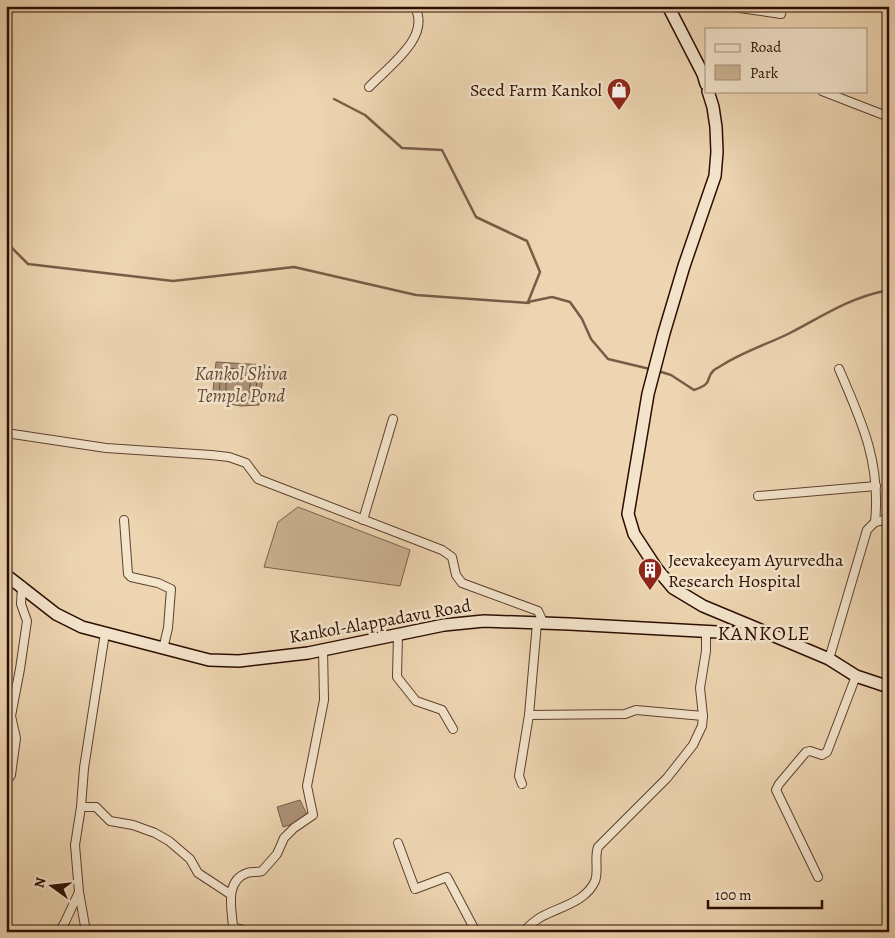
<svg xmlns="http://www.w3.org/2000/svg" width="895" height="938" font-family="Alegreya,serif">
  <style>
    .green { fill: #ccb393; stroke: #7c604a }
    .water { fill: #ac9175; stroke: #795c47 }
    .lines { fill: none; stroke-linecap: round; stroke-linejoin: round }
    .shore { stroke: #6c4f3b; stroke-width: 1 }
    .stream { stroke: #795c47; stroke-width: 2.5 }
    .street-casing { stroke: #5d3f2d; stroke-width: 10 }
    .secondary-casing { stroke: #2d0d01; stroke-width: 14 }
    .street { stroke: #f3e4cc; stroke-width: 8 }
    .secondary { stroke: #f3e4cc; stroke-width: 11 }
    .labels { text-anchor: middle; dominant-baseline: central; stroke-width: 5; stroke-linejoin: round; paint-order: stroke }
    .poi-label { font-size: 18px; fill: #2d0d01; stroke: #f3e4cc; text-anchor: end }
    .street-label { font-size: 18px; fill: #2d0d01; stroke: #f3e4cc }
    .water-label { font-size: 19px; font-style: italic; fill: #664835; stroke: #f3e4cc }
    .quarter-label { font-size: 20px; letter-spacing: 1px; fill: #2d0d01; stroke: #f3e4cc }
  </style>
  <rect width="100%" height="100%" fill="#edd5b1"/>
  <filter id="stains"><feTurbulence type="fractalNoise" baseFrequency=".004" numOctaves="4"/><feColorMatrix values="0 0 0 0 .2 0 0 0 0 .09 0 0 0 0 .02 0 0 0 .5 -.17"/></filter>
  <radialGradient id="worn" r=".72"><stop offset=".6" stop-color="#630" stop-opacity="0"/><stop offset="1" stop-color="#630" stop-opacity=".3"/></radialGradient>
  <polygon class="green" points="298,507 410,550 400,586 264,567 278,522"/>
  <g class="water">
    <polygon points="216,362 265,365 259,405 241,406 212,401"/>
    <polygon points="300,800 309,819 283,827 277,807"/>
  </g>
  <g class="lines">
    <g class="shore">
      <polygon points="222,368 258,370 255,399 241,401 219,397"/>
      <polygon points="228,374 251,376 249,393 241,394 226,392 226,376"/>
    </g>
    <g class="stream">
      <polyline points="334,99 365,115 402,148 442,150 476,217 527,241 540,272 528,302"/>
      <polyline points="6,242 28,264 173,281 294,267 416,295 529,303"/>
      <polyline points="528,302 552,297 570,302 582,319 591,339 608,359 650,369"/>
      <path d="M 658,371 L 671,375 L 694,390 C 715,383 704,379 714,370 C 717,368 721,366 724,364 C 745,351 768,344 790,333 C 823,316 847,299 884,291 L 889,284"/>
    </g>
    <defs>
      <g id="street">
        <polyline points="725,6 781,14 783,6"/>
        <path d="M 369,87 C 388,67 433,36 414,6"/>
        <polyline points="822,91 889,117"/>
        <path d="M 839,369 C 862,422 881,463 875,522"/>
        <polyline points="6,433 106,448 211,455 229,457 246,463 258,479 442,550 452,557 456,575 462,583 538,611 544,624"/>
        <polyline points="758,496 876,486"/>
        <polyline points="124,520 128,574 131,577 158,583 171,589 168,628 163,649"/>
        <polyline points="363,520 393,419"/>
        <polyline points="537,623 529,715 625,714 636,710 703,716"/>
        <polyline points="398,634 397,677 416,701 442,710 453,729"/>
        <polyline points="829,659 867,530 875,522 889,519"/>
        <polyline points="6,778 9,778 11,775 16,738 11,716 20,669 27,621 21,604 22,586"/>
        <polyline points="522,784 519,776 529,715"/>
        <polyline points="81,807 96,807 110,821 133,825 155,833 169,841 190,859 198,873 230,894"/>
        <polyline points="398,843 415,889 447,877 476,932"/>
        <polyline points="818,877 776,790 779,784 806,752 810,751 822,755 827,752 856,676"/>
        <polyline points="79,892 85,926 84,932"/>
        <polyline points="59,932 65,922 79,892 75,845 81,807 84,768 105,633"/>
        <path d="M 249,932 L 233,927 C 232,910 224,881 247,873 C 252,871 257,873 262,871 L 277,854 L 284,838 L 294,828 L 313,815 L 307,786 L 324,700 L 323,649"/>
        <path d="M 523,932 C 529,926 534,921 541,917 C 559,907 586,902 595,881 C 599,871 594,858 598,847 L 667,778 L 693,745 L 702,726 L 703,716 L 700,688 L 706,651 L 706,631"/>
      </g>
      <g id="secondary">
        <polyline points="668,6 703,74 706,84"/>
        <polyline points="708,91 713,107 716,127 717,152 715,176 684,266 664,333 648,394 628,514 634,534 657,569 673,588 703,606 763,631"/>
        <polyline points="6,575 56,614 82,627 209,660 239,661 308,653 444,625 484,621 569,624 772,635 829,659 856,676 889,687"/>
      </g>
    </defs>
    <use href="#street" class="street-casing"/>
    <use href="#secondary" class="secondary-casing"/>
    <use href="#street" class="street"/>
    <use href="#secondary" class="secondary"/>
  </g>
  <defs>
    <symbol id="shop-pin" viewBox="-11 -11 22 30"><path d="M0 17L-7.5 6A9.5 9.5 0 1 1 7.5 6Z" fill="#8f2418" stroke="#f3e4cc"/><path d="M-5-2.5h2.3a2.7 3.5 0 0 1 5.4 0H5L5.5 6h-11ZM-1.5-2.5h3a1.5 2.3 0 0 0-3 0Z" fill="#fff"/></symbol>
    <symbol id="building-pin" viewBox="-11 -11 22 30"><path d="M0 17L-7.5 6A9.5 9.5 0 1 1 7.5 6Z" fill="#8f2418" stroke="#f3e4cc"/><path d="M-4-6H4V6H1V3H-1V6H-4ZM-2.5-4.3h1.7v1.8h-1.7ZM.8-4.3h1.7v1.8H.8ZM-2.5-1h1.7V.8h-1.7ZM.8-1h1.7V.8H.8Z" fill="#fff"/></symbol>
  </defs>
  <g fill-rule="evenodd">
    <use href="#shop-pin" x="605" y="76" width="28" height="38"/>
    <use href="#building-pin" x="636" y="556" width="28" height="38"/>
  </g>
  <g class="labels">
    <g class="poi-label">
      <text x="602" y="90">Seed Farm Kankol</text>
      <text x="668" y="560" text-anchor="start">Jeevakeeyam Ayurvedha<tspan x="668" dy="21">Research Hospital</tspan></text>
    </g>
    <g class="street-label">
      <text transform="translate(380 621) rotate(-10)">Kankol-Alappadavu Road</text>
    </g>
    <g class="water-label">
      <text x="241" y="374">Kankol Shiva<tspan x="241" dy="22">Temple Pond</tspan></text>
    </g>
    <g class="quarter-label">
      <text x="764" y="633">KANKOLE</text>
    </g>
  </g>
  <rect width="895" height="938" fill="none" stroke="#edd5b1" stroke-width="25"/>
  <rect x="8" y="8" width="880" height="923" fill="none" stroke="#2d0d01" stroke-width="2.5"/>
  <rect x="12" y="12" width="870" height="913" fill="none" stroke="#2d0d01"/>
  <rect x="705" y="28" width="162" height="65" fill="#f3e4cc" stroke="#a48e7b"/>
  <rect x="715" y="44" width="25" height="8" fill="#f3e4cc" stroke="#a48e7b"/>
  <text x="750" y="52" font-size="15" fill="#2d0d01">Road</text>
  <rect x="715" y="65" width="25" height="15" fill="#ccb393" stroke="#a48e7b"/>
  <text x="750" y="78" font-size="15" fill="#2d0d01">Park</text>
  <g transform="translate(52 886) rotate(285)" stroke="#f3e4cc" stroke-width="4" paint-order="stroke">
  <path d="M0-4L9 19L0 12L-9 19Z" fill="#2d0d01"/>
  <text y="-8" font-size="14" font-weight="bold" text-anchor="middle" fill="#2d0d01">N</text>
  </g>
  <path d="M708 900v8h114v-8" fill="none" stroke="#2d0d01" stroke-width="2.5"/>
  <text x="715" y="900" font-size="15" fill="#2d0d01" stroke="#f3e4cc" stroke-width="4" paint-order="stroke">100 m</text>
  <rect width="100%" height="100%" filter="url(#stains)"/>
  <rect width="100%" height="100%" fill="url(#worn)"/>
</svg>
